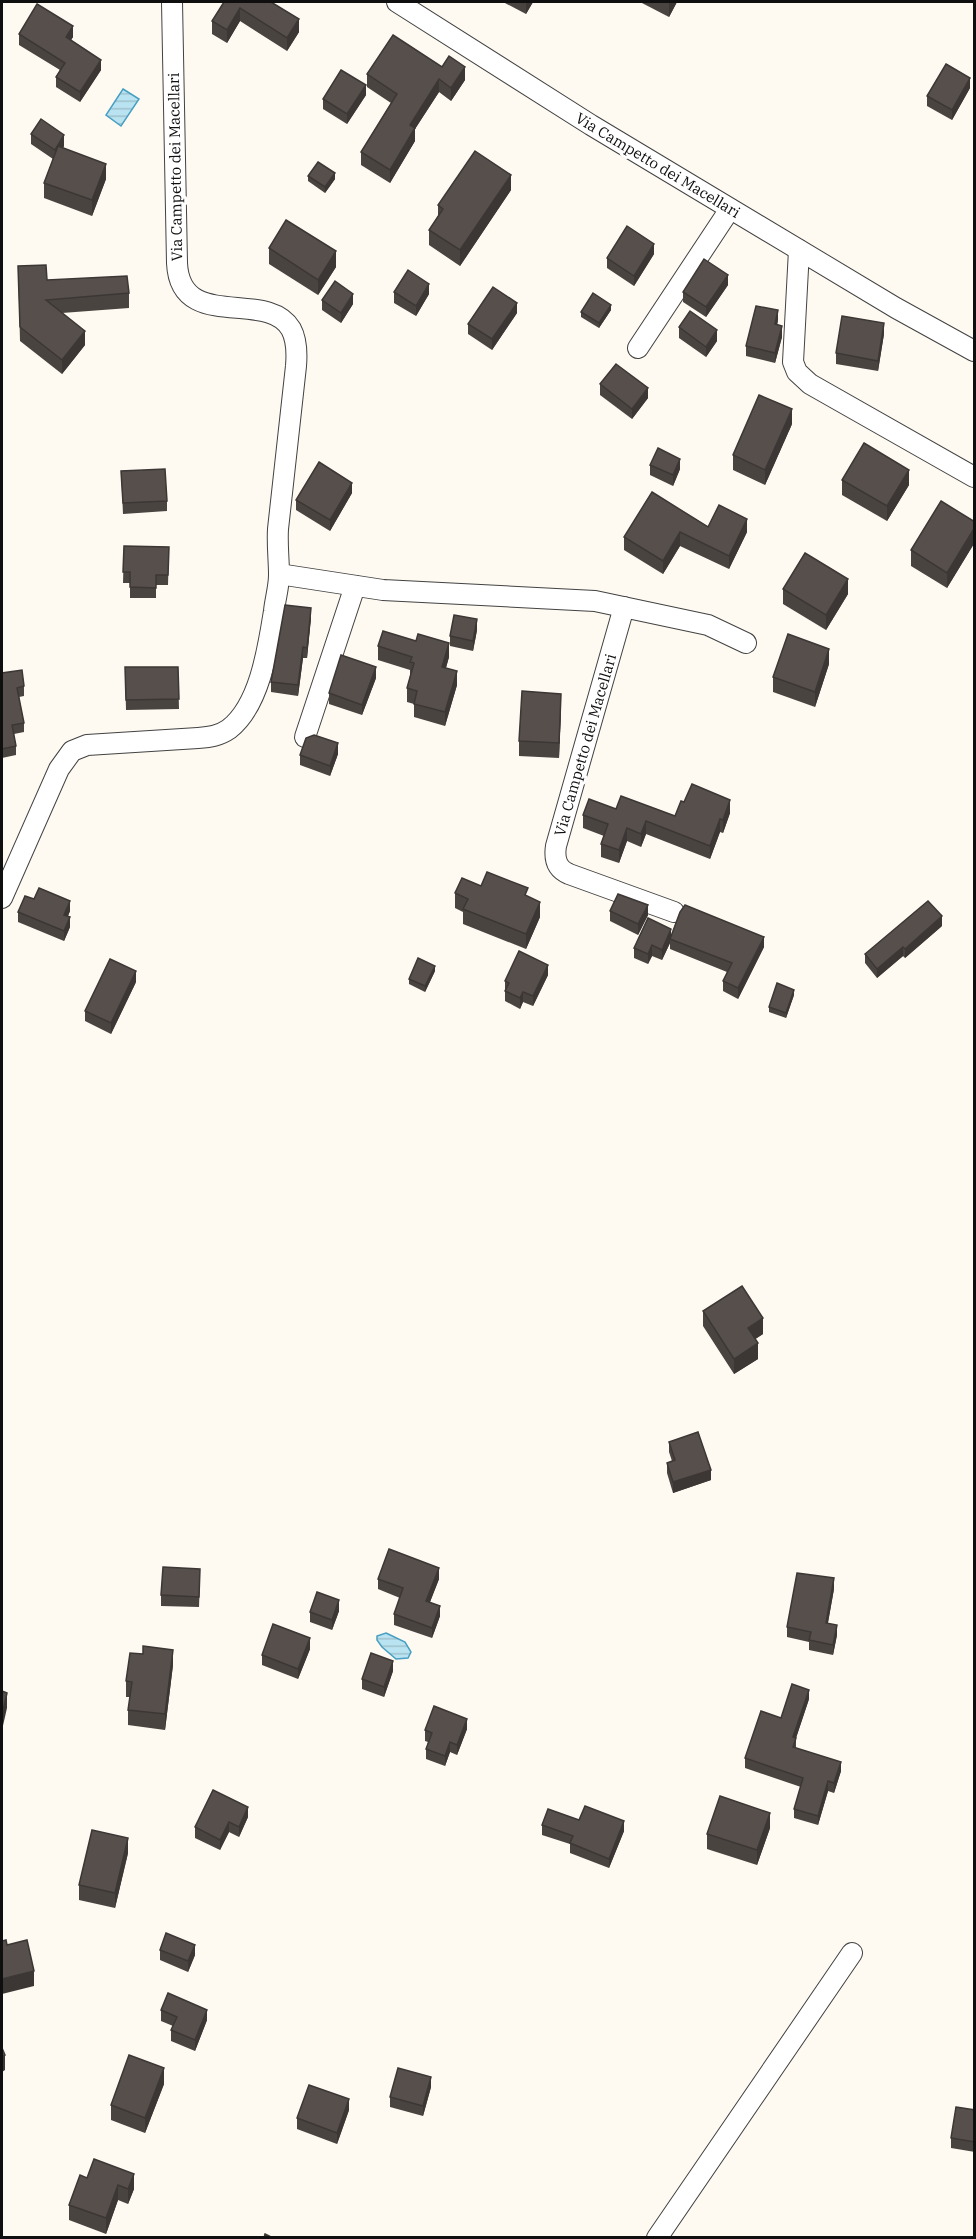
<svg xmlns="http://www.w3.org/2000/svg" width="976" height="2239" font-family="'IBM Plex Serif',serif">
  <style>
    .water { fill: url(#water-rules); stroke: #479fc2; stroke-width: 1.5 }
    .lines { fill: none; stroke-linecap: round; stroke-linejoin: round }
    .minor-casing { stroke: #424242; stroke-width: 22 }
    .minor { stroke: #fff; stroke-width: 20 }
    .wall { fill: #4a4441 }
    .shaded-wall { fill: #3c3735 }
    .building { fill: #564f4c; stroke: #3c3735; stroke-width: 1.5 }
    .labels { text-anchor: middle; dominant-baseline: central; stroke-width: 6; stroke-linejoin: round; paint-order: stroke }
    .street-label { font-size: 15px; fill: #0f0f0f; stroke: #fff }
  </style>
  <defs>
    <pattern id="water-rules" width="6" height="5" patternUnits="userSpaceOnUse" patternTransform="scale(1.5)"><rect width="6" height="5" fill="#bae3f1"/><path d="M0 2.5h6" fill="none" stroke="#9fc2cd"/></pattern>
  </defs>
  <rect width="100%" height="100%" fill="#fefaf1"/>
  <g class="water">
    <polygon points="123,89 139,99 121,126 106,115"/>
    <polygon points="386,1633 405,1642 411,1652 408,1658 396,1659 382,1647 377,1640 377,1636"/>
  </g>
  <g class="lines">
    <defs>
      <g id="minor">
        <polyline points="397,2 591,125 896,308 974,351"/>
        <polyline points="799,250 793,362 797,372 810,384 974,477"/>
        <polyline points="638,348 730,209"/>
        <polyline points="279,574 383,590 595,601 708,625 746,643"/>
        <path d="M 624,607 L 556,846 C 554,859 557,869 569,874 L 674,912"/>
        <polyline points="305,737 355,586"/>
        <path d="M 2,898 L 59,769 L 72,751 L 87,745 L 198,738 C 210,737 219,736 229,729 C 260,705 268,648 274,611 C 275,600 279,587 279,575 C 279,560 277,545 278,529 L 296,366 C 297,354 297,340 291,329 C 267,288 180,333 177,263 L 172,2"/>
        <polyline points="657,2238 852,1953"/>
      </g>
    </defs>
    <use href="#minor" class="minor-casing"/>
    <use href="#minor" class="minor"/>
  </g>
  <g class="wall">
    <polygon points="224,2 299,32 287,51 240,21 227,43 212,34 212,21"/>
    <polygon points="503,2 533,2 526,14"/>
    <polygon points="640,2 677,2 669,17"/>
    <polygon points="19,34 73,37 71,40 101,70 80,102 56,87 56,77 60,70 19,45"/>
    <polygon points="442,67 465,80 451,101 439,92 415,129 415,141 390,183 361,165 361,152 391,103 367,87 367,74"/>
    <polygon points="970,88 952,120 927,106 927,96"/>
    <polygon points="366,95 347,124 323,109 323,99"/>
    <polygon points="31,134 64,146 63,148 106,179 92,216 44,198 44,183 53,159 31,144"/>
    <polygon points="308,176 335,179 325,193 308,181"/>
    <polygon points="511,190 460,266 429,245 429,230 438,216 438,205"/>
    <polygon points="269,248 336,267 318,295 269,264"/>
    <polygon points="654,254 634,286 607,268 607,258"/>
    <polygon points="18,266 47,280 129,293 129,308 62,313 85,345 62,374 20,341"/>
    <polygon points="728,285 706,317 683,302 683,292"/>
    <polygon points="394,292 429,294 416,316 394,303"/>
    <polygon points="322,300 353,304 341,323 322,310"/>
    <polygon points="611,310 599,328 581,317 581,312"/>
    <polygon points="517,313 492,350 468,334 468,324"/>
    <polygon points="778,320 777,325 782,337 775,363 746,356 746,346"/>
    <polygon points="679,327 717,341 706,357 679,338"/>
    <polygon points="884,334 878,371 836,364 836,353"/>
    <polygon points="600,384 648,398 632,419 600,395"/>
    <polygon points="792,424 765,485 733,470 733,455"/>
    <polygon points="650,465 680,469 673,486 650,475"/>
    <polygon points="121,471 167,501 167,511 123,514"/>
    <polygon points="842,480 909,485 887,521 842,495"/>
    <polygon points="352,493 330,531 296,510 296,500"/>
    <polygon points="975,522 975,542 947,588 911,566 911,550"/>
    <polygon points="708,527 747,532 729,569 680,546 663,574 624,550 624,537"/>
    <polygon points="124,546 169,547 168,585 156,585 156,598 130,598 130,583 123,583"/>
    <polygon points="783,589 848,594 826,630 783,604"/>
    <polygon points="311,618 307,658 303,658 298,696 271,692 271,682"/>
    <polygon points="477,630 473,651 450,646 450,636"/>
    <polygon points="378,646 449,657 446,668 457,685 445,726 414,717 414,704 407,702 407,688 410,676 410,670 378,660"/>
    <polygon points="829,664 815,707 773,692 773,677"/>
    <polygon points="125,667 178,667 179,709 126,710"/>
    <polygon points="2,673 24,686 24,696 19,697 24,723 24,732 14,734 16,746 16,755 2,758"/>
    <polygon points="376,678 362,715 329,704 329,693"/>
    <polygon points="561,709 559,758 519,756 519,741"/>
    <polygon points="338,754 330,776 300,765 300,755"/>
    <polygon points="684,802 730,813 723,833 720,832 710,859 646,834 641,847 627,841 619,863 601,857 601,844 604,836 583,828 583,815 616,809 675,816"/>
    <polygon points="481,886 528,896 540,917 526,949 463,924 463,912 455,908 455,893"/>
    <polygon points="34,899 70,911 68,916 70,927 64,941 18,922 18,912"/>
    <polygon points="610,911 648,915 638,935 610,921"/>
    <polygon points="942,926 905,958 903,956 877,978 865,963 865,954"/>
    <polygon points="671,934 764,947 738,999 723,991 723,981 727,972 670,949 670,943 662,960 652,956 648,964 634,958 634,948"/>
    <polygon points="435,971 425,992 409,984 409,979"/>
    <polygon points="548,975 533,1006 523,1002 520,1009 505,1001 505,981"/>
    <polygon points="136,982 111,1034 85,1021 85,1011"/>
    <polygon points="794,995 786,1018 769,1012 769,1007"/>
    <polygon points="703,1311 763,1334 755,1339 758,1359 734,1374 703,1326"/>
    <polygon points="669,1442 711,1480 673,1493 667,1473 667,1463 672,1461 669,1452"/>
    <polygon points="200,1579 199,1607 161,1606 161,1595"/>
    <polygon points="378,1579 439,1579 430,1602 440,1616 432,1638 394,1625 394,1614 400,1598 378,1589"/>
    <polygon points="834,1589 828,1623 837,1635 833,1655 809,1650 809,1642 787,1637 787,1627"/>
    <polygon points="339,1611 332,1630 310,1622 310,1612"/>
    <polygon points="310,1649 298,1679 262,1665 262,1655"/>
    <polygon points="173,1665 165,1730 128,1725 128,1710 130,1697 126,1697 126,1681"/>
    <polygon points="393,1671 384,1697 362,1689 362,1679"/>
    <polygon points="809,1699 796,1738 796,1748 841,1771 834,1793 828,1791 818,1825 794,1818 794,1809 801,1787 745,1768 745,1758 781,1718"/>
    <polygon points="467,1729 457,1755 450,1752 445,1766 426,1759 426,1749 428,1742 425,1741 425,1730"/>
    <polygon points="248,1817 239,1837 229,1832 220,1850 195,1838 195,1827"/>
    <polygon points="542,1825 624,1831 609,1868 570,1853 570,1844 542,1835"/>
    <polygon points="770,1828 757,1865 707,1849 707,1834"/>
    <polygon points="128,1853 115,1908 79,1900 79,1885"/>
    <polygon points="160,1950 195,1955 188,1972 160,1960"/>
    <polygon points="161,2010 207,2020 195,2051 171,2041 171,2030 173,2026 161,2021"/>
    <polygon points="164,2084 145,2133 111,2120 111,2105"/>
    <polygon points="431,2087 423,2116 390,2107 390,2097"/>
    <polygon points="349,2110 337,2144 297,2129 297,2118"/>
    <polygon points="975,2110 975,2152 951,2148 951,2138"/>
    <polygon points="87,2178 134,2189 128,2204 118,2200 106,2234 69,2220 69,2205"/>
  </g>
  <g class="shaded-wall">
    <polygon points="527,2 533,2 526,14 526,4"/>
    <polygon points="669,2 677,2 669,17"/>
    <polygon points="240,8 240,21 227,43 227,30"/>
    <polygon points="299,19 299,32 287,51 287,38"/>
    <polygon points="73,26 73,37 66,48 66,37"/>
    <polygon points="101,60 101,70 80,102 80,92"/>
    <polygon points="465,67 465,80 451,101 451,88"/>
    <polygon points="970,78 970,88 952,120 952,110"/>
    <polygon points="439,79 439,92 415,129 415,141 390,183 390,170 410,125"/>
    <polygon points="366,85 366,95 347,124 347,114"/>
    <polygon points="64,135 64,146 55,160 55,150"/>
    <polygon points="106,164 106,179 92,216 92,200"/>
    <polygon points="335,173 335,179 325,193 325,187"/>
    <polygon points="511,175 511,190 460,266 460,250"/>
    <polygon points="654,244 654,254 634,286 634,276"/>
    <polygon points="336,251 336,267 318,295 318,280"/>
    <polygon points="728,275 728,285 706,317 706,307"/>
    <polygon points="429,284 429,294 416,316 416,306"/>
    <polygon points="353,294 353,304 341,323 341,313"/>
    <polygon points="517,303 517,313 492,350 492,339"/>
    <polygon points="611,305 611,310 599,328 599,323"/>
    <polygon points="778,310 778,320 775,335 775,324"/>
    <polygon points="884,323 884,334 878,371 878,361"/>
    <polygon points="782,326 782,337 775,363 775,353"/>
    <polygon points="717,330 717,341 706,357 706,347"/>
    <polygon points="85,331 85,345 62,374 62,360"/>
    <polygon points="648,388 648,398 632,419 632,409"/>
    <polygon points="792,409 792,424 765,485 765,470"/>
    <polygon points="680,459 680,469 673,486 673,475"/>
    <polygon points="909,470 909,485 887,521 887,506"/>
    <polygon points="352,483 352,493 330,531 330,520"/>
    <polygon points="747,519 747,532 729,569 729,556"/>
    <polygon points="975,527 975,542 947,588 947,573"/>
    <polygon points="680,532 680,546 663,574 663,561"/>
    <polygon points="848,579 848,594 826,630 826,615"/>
    <polygon points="311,608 311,618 307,658 307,648"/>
    <polygon points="477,619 477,630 473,651 473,641"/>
    <polygon points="449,643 449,657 442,681 442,667"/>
    <polygon points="303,647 303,658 298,696 298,685"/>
    <polygon points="829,649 829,664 815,707 815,692"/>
    <polygon points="376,667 376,678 362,715 362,705"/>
    <polygon points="457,671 457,685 445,726 445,712"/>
    <polygon points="561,694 561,709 559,758 559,743"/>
    <polygon points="338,743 338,754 330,776 330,766"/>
    <polygon points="730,800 730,813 723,833 723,820"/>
    <polygon points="720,819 720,832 710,859 710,846"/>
    <polygon points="646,821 646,834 641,847 641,834"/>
    <polygon points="627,828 627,841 619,863 619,850"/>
    <polygon points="70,901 70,911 64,925 64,915"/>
    <polygon points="540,902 540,917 526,949 526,934"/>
    <polygon points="648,905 648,915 638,935 638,924"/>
    <polygon points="942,916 942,926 905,958 905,949"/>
    <polygon points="70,917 70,927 64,941 64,931"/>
    <polygon points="671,929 671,939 670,939 670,943 662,960 662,950"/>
    <polygon points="764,937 764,947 738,999 738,988"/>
    <polygon points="652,945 652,956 648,964 648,954"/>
    <polygon points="903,947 903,956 877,978 877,969"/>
    <polygon points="548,965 548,975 533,1006 533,996"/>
    <polygon points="435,966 435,971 425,992 425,986"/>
    <polygon points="136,971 136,982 111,1034 111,1023"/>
    <polygon points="794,990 794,995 786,1018 786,1013"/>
    <polygon points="523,992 523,1002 520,1009 520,998"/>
    <polygon points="763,1318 763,1334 748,1344 748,1328"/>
    <polygon points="758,1343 758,1359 734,1374 734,1359"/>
    <polygon points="711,1470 711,1480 673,1493 673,1482"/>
    <polygon points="439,1568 439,1579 426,1612 426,1601"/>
    <polygon points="834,1578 834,1589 826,1633 826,1623"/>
    <polygon points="339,1600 339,1611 332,1630 332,1620"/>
    <polygon points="440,1606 440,1616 432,1638 432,1628"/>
    <polygon points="837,1625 837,1635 833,1655 833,1645"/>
    <polygon points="310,1638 310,1649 298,1679 298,1669"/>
    <polygon points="173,1650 173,1665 165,1730 165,1714"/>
    <polygon points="393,1661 393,1671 384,1697 384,1687"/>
    <polygon points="809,1690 809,1699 793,1747 793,1737"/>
    <polygon points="7,1693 7,1708 2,1730 2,1715"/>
    <polygon points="467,1719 467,1729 457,1755 457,1745"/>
    <polygon points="450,1742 450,1752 445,1766 445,1756"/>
    <polygon points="841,1762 841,1771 834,1793 834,1783"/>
    <polygon points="828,1781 828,1791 818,1825 818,1816"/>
    <polygon points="248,1807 248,1817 239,1837 239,1827"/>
    <polygon points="770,1813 770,1828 757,1865 757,1850"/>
    <polygon points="624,1821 624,1831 609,1868 609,1859"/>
    <polygon points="229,1822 229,1832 220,1850 220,1840"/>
    <polygon points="128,1838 128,1853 115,1908 115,1893"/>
    <polygon points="195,1945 195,1955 188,1972 188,1961"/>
    <polygon points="34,1971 34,1986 2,1994 2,1979"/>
    <polygon points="207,2010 207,2020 195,2051 195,2040"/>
    <polygon points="5,2055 5,2070 2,2072 2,2056"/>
    <polygon points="164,2068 164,2084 145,2133 145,2118"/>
    <polygon points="431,2077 431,2087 423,2116 423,2106"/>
    <polygon points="349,2099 349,2110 337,2144 337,2133"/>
    <polygon points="134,2174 134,2189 128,2204 128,2189"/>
    <polygon points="118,2185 118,2200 106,2234 106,2218"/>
  </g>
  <g class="building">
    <polygon points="224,2 271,2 299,19 287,38 240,8 227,30 212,21"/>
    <polygon points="37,4 73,26 66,37 101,60 80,92 56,77 65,63 19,34"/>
    <polygon points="393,35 442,67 449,56 465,67 451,88 439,79 410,125 415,128 390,170 361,152 397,94 367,74"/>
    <polygon points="946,64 970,78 952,110 927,96"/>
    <polygon points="341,70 366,85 347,114 323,99"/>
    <polygon points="41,119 64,135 55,150 31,134"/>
    <polygon points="58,146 106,164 92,200 44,183"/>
    <polygon points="475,151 511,175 460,250 429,230 443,209 438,205"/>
    <polygon points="318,162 335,173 325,187 308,176"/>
    <polygon points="286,220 336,251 318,280 269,248"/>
    <polygon points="627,226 654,244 634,276 607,258"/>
    <polygon points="704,259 728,275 706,307 683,292"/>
    <polygon points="46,265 47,280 127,276 129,293 46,300 85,331 62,360 20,327 18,266"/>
    <polygon points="408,270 429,284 416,306 394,292"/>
    <polygon points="335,281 353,294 341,313 322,300"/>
    <polygon points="493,287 517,303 492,339 468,324"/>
    <polygon points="593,293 611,305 599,323 581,312"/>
    <polygon points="756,306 778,310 775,324 782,326 775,353 746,346"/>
    <polygon points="690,311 717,330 706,347 679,327"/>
    <polygon points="842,316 884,323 878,361 836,353"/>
    <polygon points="616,364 648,388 632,409 600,384"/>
    <polygon points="759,395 792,409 765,470 733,455"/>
    <polygon points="864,443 909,470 887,506 842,480"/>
    <polygon points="658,448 680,459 673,475 650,465"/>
    <polygon points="319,462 352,483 330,520 296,500"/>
    <polygon points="165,469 167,501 123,503 121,471"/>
    <polygon points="652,492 708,527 719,505 747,519 729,556 680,532 663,561 624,537"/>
    <polygon points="941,501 975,522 975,527 947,573 911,550"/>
    <polygon points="124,546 169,547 168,575 156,575 156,588 130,587 130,572 123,572"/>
    <polygon points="805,553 848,579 826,615 783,589"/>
    <polygon points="285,605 311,608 307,648 303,647 298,685 271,682"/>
    <polygon points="454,615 477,619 473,641 450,636"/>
    <polygon points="383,631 416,641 418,634 449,643 442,667 457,671 445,712 414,704 417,691 407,688 414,663 410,662 412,657 378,646"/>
    <polygon points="788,634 829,649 815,692 773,677"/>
    <polygon points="341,655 376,667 362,705 329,693"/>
    <polygon points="125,667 178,667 179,699 126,700"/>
    <polygon points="22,670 24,686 17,688 24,723 12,725 16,746 2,749 2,673"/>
    <polygon points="522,691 561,694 559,743 519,741"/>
    <polygon points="314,735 338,743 330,766 300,755 306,738"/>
    <polygon points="692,784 730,800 723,820 720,819 710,846 646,821 641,834 627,828 619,850 601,844 608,824 583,815 589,799 616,809 621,796 675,816 681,801 684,802"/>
    <polygon points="487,872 528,888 525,895 540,902 526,934 463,909 468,899 455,893 462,878 481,886"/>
    <polygon points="39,888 70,901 64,915 70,917 64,931 18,912 25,896 34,899"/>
    <polygon points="618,894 648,905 638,924 610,911"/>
    <polygon points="928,901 942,916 905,949 903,947 877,969 865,954"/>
    <polygon points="685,905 764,937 738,988 723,981 732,963 670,939 680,912"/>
    <polygon points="648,918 671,929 662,950 652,945 648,954 634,948"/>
    <polygon points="519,951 548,965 533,996 523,992 520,998 505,991 509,983 505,981"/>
    <polygon points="418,958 435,966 425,986 409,979"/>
    <polygon points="110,959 136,971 111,1023 85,1011"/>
    <polygon points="777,983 794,990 786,1013 769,1007"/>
    <polygon points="742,1286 763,1318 748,1328 758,1343 734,1359 703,1311"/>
    <polygon points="698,1432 711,1470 673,1482 667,1463 675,1460 669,1442"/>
    <polygon points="389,1549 439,1568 426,1601 440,1606 432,1628 394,1614 403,1588 378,1579"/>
    <polygon points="163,1567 200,1569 199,1597 161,1595"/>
    <polygon points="797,1573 834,1578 826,1623 837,1625 833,1645 809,1640 811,1632 787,1627"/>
    <polygon points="317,1592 339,1600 332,1620 310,1612"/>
    <polygon points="273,1624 310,1638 298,1669 262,1655"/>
    <polygon points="143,1646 173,1650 165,1714 128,1710 132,1682 126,1681 130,1653 143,1654"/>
    <polygon points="371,1653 393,1661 384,1687 362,1679"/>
    <polygon points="792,1684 809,1690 793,1737 796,1738 793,1747 841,1762 834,1783 828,1781 818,1816 794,1809 803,1778 745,1758 761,1711 781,1718"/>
    <polygon points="2,1691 7,1693 2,1715"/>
    <polygon points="434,1706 467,1719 457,1745 450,1742 445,1756 426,1749 432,1733 425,1730"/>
    <polygon points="213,1790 248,1807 239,1827 229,1822 220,1840 195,1827"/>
    <polygon points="720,1796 770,1813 757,1850 707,1834"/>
    <polygon points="585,1806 624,1821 609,1859 570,1843 573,1836 542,1825 548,1809 579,1820"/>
    <polygon points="92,1830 128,1838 115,1893 79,1885"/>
    <polygon points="166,1933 195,1945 188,1961 160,1950"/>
    <polygon points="6,1940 7,1945 27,1940 34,1971 2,1979 2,1941"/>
    <polygon points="168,1993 207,2010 195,2040 171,2030 177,2017 161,2010"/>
    <polygon points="2,2048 5,2055 2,2056"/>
    <polygon points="129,2055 164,2068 145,2118 111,2105"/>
    <polygon points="398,2068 431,2077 423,2106 390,2097"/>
    <polygon points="309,2085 349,2099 337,2133 297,2118"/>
    <polygon points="956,2107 975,2110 975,2142 951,2138"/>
    <polygon points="94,2159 134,2174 128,2189 118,2185 106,2218 69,2205 80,2175 87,2178"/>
    <polygon points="265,2234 273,2238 264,2238"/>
  </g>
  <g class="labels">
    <g class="street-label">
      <text transform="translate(658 165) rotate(31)">Via Campetto dei Macellari</text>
      <text transform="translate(175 167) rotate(-91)">Via Campetto dei Macellari</text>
      <text transform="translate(585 745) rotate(-74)">Via Campetto dei Macellari</text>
    </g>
  </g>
  <rect width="976" height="2239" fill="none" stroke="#0f0f0f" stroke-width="6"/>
</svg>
